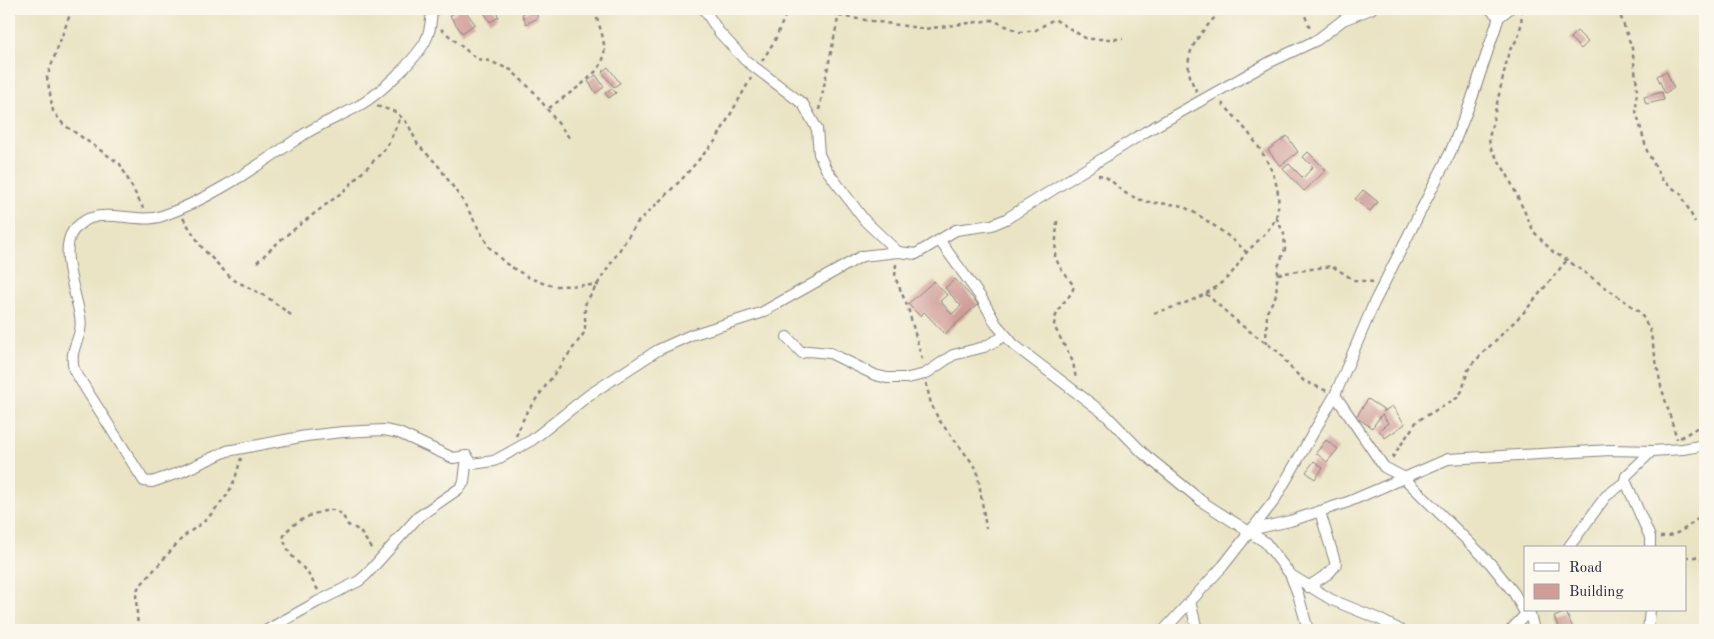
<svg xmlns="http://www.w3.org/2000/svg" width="1714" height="639" font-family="'Old Standard TT',serif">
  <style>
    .building { fill: #d09d99 }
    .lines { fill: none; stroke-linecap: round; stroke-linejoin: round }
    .minor-casing { stroke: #868380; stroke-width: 12 }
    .path { stroke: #868380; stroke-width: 2.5; stroke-dasharray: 4 4; stroke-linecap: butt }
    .minor { stroke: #fff; stroke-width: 10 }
  </style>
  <rect width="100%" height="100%" fill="#fbf7ec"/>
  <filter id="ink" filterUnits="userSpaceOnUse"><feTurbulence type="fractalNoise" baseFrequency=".02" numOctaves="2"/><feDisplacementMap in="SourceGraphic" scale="10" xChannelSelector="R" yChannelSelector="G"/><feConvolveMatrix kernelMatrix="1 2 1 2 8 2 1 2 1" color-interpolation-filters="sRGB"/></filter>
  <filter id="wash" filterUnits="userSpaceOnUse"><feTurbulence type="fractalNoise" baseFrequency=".0096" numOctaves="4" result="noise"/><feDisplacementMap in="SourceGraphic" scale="20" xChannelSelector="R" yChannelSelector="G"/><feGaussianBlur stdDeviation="1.12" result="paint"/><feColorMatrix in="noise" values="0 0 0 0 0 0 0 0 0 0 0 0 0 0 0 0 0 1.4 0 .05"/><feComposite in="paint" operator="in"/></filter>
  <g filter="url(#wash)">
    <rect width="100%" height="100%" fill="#eae4c4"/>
    <g id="blocks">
      <g class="building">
        <polygon points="460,9 464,9 475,24 462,33 450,16"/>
        <polygon points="482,9 494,9 499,17 490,22"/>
        <polygon points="534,9 538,18 526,24 522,14"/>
        <polygon points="1577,31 1588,42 1581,49 1570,38"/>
        <polygon points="608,67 620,83 614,87 602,72"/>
        <polygon points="1666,71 1674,88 1665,93 1657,76"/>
        <polygon points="596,75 604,87 596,93 588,81"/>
        <polygon points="612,88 616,93 609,98 605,93"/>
        <polygon points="1662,92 1664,100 1646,104 1644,97"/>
        <polygon points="1287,136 1298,152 1280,166 1268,150"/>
        <polygon points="1308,152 1326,170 1304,191 1283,169 1289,164 1303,178 1313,167 1303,157"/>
        <polygon points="1363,190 1378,202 1370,211 1355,199"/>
        <polygon points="955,279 978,304 945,334 924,312 920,316 908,304 934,281 947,295 940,301 952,314 961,306 945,288"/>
        <polygon points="1368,399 1385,410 1383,412 1392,406 1405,424 1385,438 1379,430 1388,423 1382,414 1372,428 1356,417"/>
        <polygon points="1326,440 1338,449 1327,462 1316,453"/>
        <polygon points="1314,461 1323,468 1315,479 1306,472"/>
        <polygon points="1566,612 1573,628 1560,630 1554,617"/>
      </g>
    </g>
  </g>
  <g filter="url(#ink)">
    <use href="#blocks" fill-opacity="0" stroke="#868380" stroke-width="1"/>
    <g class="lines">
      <defs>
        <g id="minor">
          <path d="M 432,9 C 431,20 431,31 425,42 C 415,60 378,95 360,105 C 342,116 321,123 303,135 C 258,165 213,198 162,216 C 133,226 96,201 73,231 C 59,250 76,293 80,316 C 84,340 68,345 74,370 L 144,481 L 152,482 L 181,472 L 227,451 L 306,436 L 343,432 L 384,430 L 399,433 L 453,458 L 467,456 L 472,464 L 494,461 L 532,440 L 589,395 L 658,350 L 691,335 L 761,313 L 862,256 L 898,252 L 916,254 L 956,230 L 992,225 L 1006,219 L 1145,132 L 1270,62 L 1317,40 L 1343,20 L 1371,9"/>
          <polyline points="704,9 719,32 745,60 803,104 817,129 819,154 826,169 865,221 898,252"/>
          <polyline points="1499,17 1509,9"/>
          <polyline points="940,241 982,299 996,324 1014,345 1106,415 1143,453 1204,503 1265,542 1290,574 1298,594 1308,630"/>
          <polyline points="787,337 802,353 808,351 830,353 875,375 887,378 908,378 925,374 953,355 984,347 1005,336"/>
          <polyline points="1335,395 1384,467 1403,477 1490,563 1514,593 1524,611 1529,611 1534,630"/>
          <polyline points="1250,530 1290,521 1348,502 1448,459 1611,450 1652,451 1683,449 1705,445"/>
          <polyline points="1568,548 1606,496 1625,482"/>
          <polyline points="1650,548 1650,537 1625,480 1626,476 1652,451"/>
          <polyline points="1291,575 1332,600 1379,619 1400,630"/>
          <polyline points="1308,587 1329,573 1336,565 1320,512"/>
          <polyline points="1190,601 1197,630"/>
          <polyline points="267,630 317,602 359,581 366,575 418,517 460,488 464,482 467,456"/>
          <polyline points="1164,630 1223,566 1274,501 1335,395 1374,303 1450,153 1471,101 1499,17 1490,9"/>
          <polyline points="1511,630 1529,611"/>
          <polyline points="1648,630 1650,610"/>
        </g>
      </defs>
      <use href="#minor" class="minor-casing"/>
      <g class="path">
        <polyline points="72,9 47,77 53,111 63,124 120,164 143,208"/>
        <polyline points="1302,9 1311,30"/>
        <polyline points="1522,9 1521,25 1518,38 1509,51 1489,138 1490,147 1507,174 1534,232 1553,252 1567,260 1640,312 1650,330 1661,386 1677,439"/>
        <polyline points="1618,9 1632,48 1637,85 1636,111 1647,151 1663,181 1681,194 1695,222"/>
        <polyline points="839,16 925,29 992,20 1020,32 1036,30 1054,19 1087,39 1123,39"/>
        <polyline points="441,29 477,59 489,61 511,70 534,92 571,140"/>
        <polyline points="762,61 775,40 788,9"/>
        <path d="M 1197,92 C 1175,55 1200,35 1222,9"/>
        <polyline points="377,106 396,112 408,124 418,145 437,164 463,201 489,247 505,263 528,277 545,284 556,286 599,285"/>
        <path d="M 549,108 C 564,96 602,75 604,55 C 606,40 598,23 594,9"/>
        <polyline points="819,110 840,9"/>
        <path d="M 1098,175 C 1112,176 1117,190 1129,195 C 1150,205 1157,202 1178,205 C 1192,208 1237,241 1247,253"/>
        <polyline points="183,218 203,249 232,279 267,297 291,315"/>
        <path d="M 1057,221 L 1055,257 L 1061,269 L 1074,286 C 1070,302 1056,302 1054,326 L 1073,362 L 1076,379"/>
        <polyline points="257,262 284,237 345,190 387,147 401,116"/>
        <polyline points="896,264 895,277 908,308 923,363"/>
        <polyline points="1278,274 1332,266 1354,280 1373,282"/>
        <polyline points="1206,294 1241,325 1280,353 1288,365 1304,381 1327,391"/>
        <path d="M 1154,313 C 1182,305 1210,296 1231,274 C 1237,267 1241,259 1247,252 C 1256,242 1271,230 1276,217 C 1289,175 1246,128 1220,101"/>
        <polyline points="1266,344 1267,312 1276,295 1278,267 1285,249 1284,234 1276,217"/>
        <polyline points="926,383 931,404 939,420 977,469 986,528"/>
        <path d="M 516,436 L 526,413 L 584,333 C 587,322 583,313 586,302 L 637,223 L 682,179 L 716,140 L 751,78"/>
        <polyline points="1680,438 1705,423"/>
        <polyline points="1392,458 1417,421 1457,398 1462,391 1468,370 1474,362 1526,310 1567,260"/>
        <path d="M 1660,537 C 1678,537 1693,523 1705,512"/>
        <polyline points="1685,557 1698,557 1705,562"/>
        <path d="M 318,590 L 307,572 L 290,554 L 283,539 C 285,524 320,509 334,510 L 342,514 L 348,525 L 359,530 L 373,550"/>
        <polyline points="138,630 136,597 138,588 183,537 207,519 228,494 235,479 241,458"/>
      </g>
      <use href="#minor" class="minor"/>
    </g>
  </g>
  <rect width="1714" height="639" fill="none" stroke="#fbf7ec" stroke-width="30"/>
  <rect x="1524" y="546" width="162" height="65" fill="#fbf7ec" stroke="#a4a2a5"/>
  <rect x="1534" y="563" width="25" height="8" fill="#ffffff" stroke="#a4a2a5"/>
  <text x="1569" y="572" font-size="15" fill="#22223b">Road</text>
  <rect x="1534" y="584" width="25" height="15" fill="#d09d99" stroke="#a4a2a5"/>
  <text x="1569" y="596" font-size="15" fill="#22223b">Building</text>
</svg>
